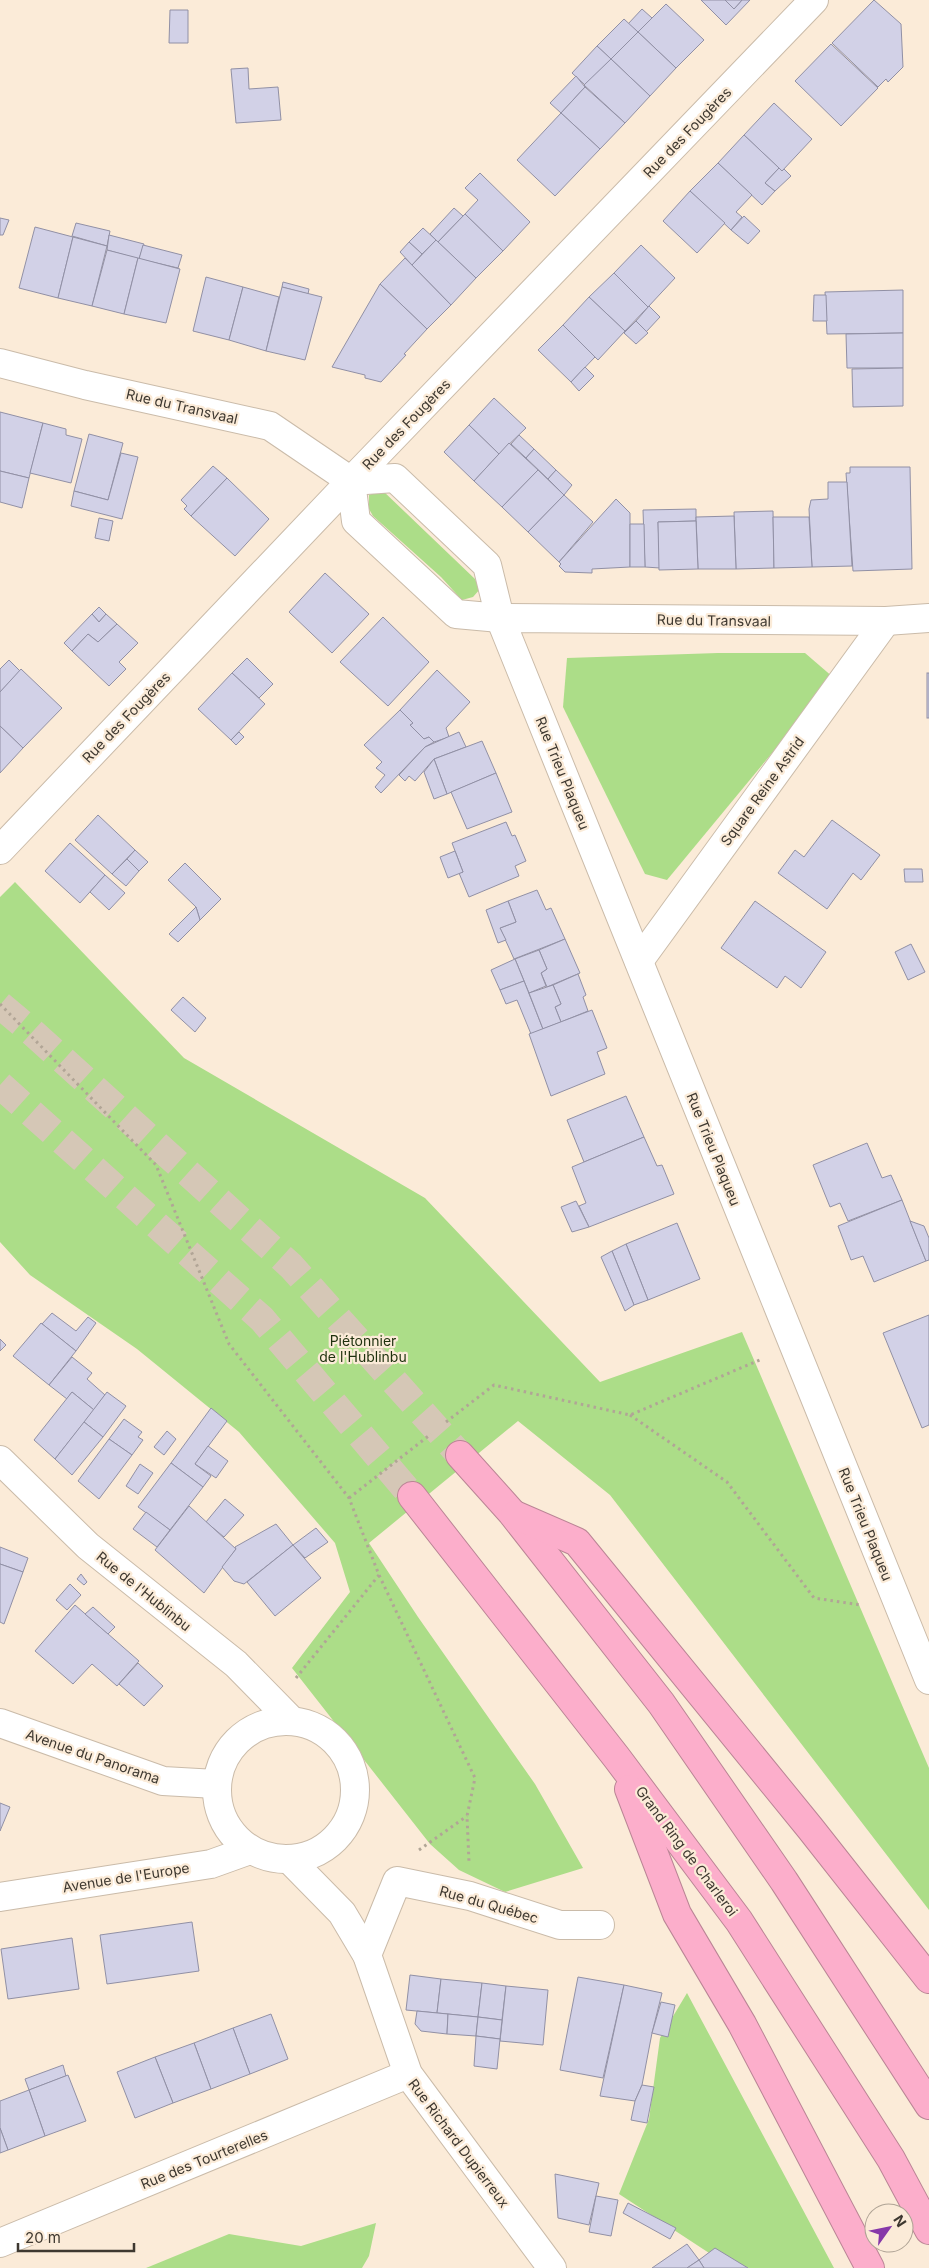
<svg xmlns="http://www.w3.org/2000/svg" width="929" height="2268" font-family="Inter,sans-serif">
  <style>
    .green { fill: #acdd88 }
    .building { fill: #d2d1e7; stroke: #9190a5 }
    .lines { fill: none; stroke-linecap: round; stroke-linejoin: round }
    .motorway-tunnel { stroke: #d5c7b6; stroke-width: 28; stroke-dasharray: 28 14; stroke-linecap: butt }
    .minor-casing { stroke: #cabba9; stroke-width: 30 }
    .motorway-casing { stroke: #ba8595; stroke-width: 30 }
    .path { stroke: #b1a596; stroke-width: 3; stroke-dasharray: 2.5 4; stroke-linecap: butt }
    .minor { stroke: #fff; stroke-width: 28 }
    .motorway { stroke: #fcaecb; stroke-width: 28 }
    .labels { text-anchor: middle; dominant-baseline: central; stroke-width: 4.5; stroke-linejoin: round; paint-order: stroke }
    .street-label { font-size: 14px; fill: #3e3830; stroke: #fbebd8 }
    .park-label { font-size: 14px; fill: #1d300d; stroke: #fbebd8 }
  </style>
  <rect width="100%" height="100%" fill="#fbebd8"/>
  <g class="green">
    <polygon points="382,490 475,579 480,589 473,597 462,600 441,577 373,516 369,509 369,495"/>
    <polygon points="718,653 805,653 834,678 667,880 645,874 563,707 567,658"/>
    <polygon points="15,882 184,1058 425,1198 600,1382 742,1332 929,1768 929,1910 610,1495 518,1421 369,1543 418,1617 535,1784 583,1868 505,1892 459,1870 430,1844 292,1668 350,1592 335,1543 239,1432 137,1349 30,1275 0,1242 0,897"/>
    <polygon points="687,1993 834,2268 732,2268 619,2194 649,2119 660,2038"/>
    <polygon points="376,2223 369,2256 362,2268 146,2268 229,2234 301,2246"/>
  </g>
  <g class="building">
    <polygon points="701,0 725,0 734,9 742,0 750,0 726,25"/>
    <polygon points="725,0 742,0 734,9"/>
    <polygon points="874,0 901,24 903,67 888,82 886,79 878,87 832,43"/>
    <polygon points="666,4 704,40 676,68 638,32"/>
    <polygon points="642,9 652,18 638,32 628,24"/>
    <polygon points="170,10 188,10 188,43 169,43"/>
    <polygon points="624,19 638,32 611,59 597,46"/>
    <polygon points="638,32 676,68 650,96 611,59"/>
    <polygon points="831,44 878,88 841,126 795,81"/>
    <polygon points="597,46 611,59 585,85 572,73"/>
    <polygon points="611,59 650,96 625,123 584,85"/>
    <polygon points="248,68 249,89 278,87 281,120 236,123 231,69"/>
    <polygon points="576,76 585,87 561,113 550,103"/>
    <polygon points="585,87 625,123 600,149 561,113"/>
    <polygon points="774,103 812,139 782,171 744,135"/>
    <polygon points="561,113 600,149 555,196 517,160"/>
    <polygon points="744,135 779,168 765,183 775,191 762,205 718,163"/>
    <polygon points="718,163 752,195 736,212 742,217 731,230 690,191"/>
    <polygon points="779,168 782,171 784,169 791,176 775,191 765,183"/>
    <polygon points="480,173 530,222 503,251 465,214 478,200 465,188"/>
    <polygon points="690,191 725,223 697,253 663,221"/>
    <polygon points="454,208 463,216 438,242 430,234"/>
    <polygon points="465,214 503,251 476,278 438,242"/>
    <polygon points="744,216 760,231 748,244 731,230"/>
    <polygon points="0,218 9,220 3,235 0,235"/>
    <polygon points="76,223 110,231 107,246 72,236"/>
    <polygon points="35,227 73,237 58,298 19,288"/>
    <polygon points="423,228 436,240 422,254 409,242"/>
    <polygon points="109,235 144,244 139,259 107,250"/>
    <polygon points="73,237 107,246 92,306 58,298"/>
    <polygon points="436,240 476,278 451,305 412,265"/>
    <polygon points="409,242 422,254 412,265 400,252"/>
    <polygon points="143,245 182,255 178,268 139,259"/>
    <polygon points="641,245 675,278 648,307 614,273"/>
    <polygon points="107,250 138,258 124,314 92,306"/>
    <polygon points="138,258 180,269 166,323 124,314"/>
    <polygon points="405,258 451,305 427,329 380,284"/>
    <polygon points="614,273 648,307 625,331 589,297"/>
    <polygon points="206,277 243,287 229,340 193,331"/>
    <polygon points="283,282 309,289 308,294 282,287"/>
    <polygon points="380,284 427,329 404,354 406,355 381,382 365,378 365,375 332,367"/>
    <polygon points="243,287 279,297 266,351 229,340"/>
    <polygon points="282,287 322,297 305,360 266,351"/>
    <polygon points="903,290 903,333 827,334 825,292"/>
    <polygon points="814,295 826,295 827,321 813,321"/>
    <polygon points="589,297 625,331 598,360 563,325"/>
    <polygon points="649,306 660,317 646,332 636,321"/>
    <polygon points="636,321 648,333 636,344 624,333"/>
    <polygon points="563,325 595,357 571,382 538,350"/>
    <polygon points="903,333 903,368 847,368 846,334"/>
    <polygon points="585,367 594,376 579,391 571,382"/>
    <polygon points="903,368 903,406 853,407 852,369"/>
    <polygon points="494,398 526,428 499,454 469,425"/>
    <polygon points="0,412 43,423 29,478 0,471"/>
    <polygon points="43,423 66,429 66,435 82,439 71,483 30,473"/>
    <polygon points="469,425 499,454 474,481 444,452"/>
    <polygon points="89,434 123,443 108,500 74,491"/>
    <polygon points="519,435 534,449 526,458 511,444"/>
    <polygon points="509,443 538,470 502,507 474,481"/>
    <polygon points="534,449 556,470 548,479 526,458"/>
    <polygon points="121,453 138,457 122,519 71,506 74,491 108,500"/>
    <polygon points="213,466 227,478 191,516 184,509 187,506 181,500"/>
    <polygon points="850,467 910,467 912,569 853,571 846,473 850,473"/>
    <polygon points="538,470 564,495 528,532 502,507"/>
    <polygon points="556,470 572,485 564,495 548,479"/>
    <polygon points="0,471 29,478 22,508 0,502"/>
    <polygon points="227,478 269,519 235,556 191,516"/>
    <polygon points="828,482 847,482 852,566 812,567 809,509 811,500 828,499"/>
    <polygon points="564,495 593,522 559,562 528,532"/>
    <polygon points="616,499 630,513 630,567 592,569 592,573 565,572 559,566 561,564 559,562"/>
    <polygon points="696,509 696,521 658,522 660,568 645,567 643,510"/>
    <polygon points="773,511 774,568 736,569 734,512"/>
    <polygon points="734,516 736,569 698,569 696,517"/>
    <polygon points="773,517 809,517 812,567 774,568"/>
    <polygon points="99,518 113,521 109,541 95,538"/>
    <polygon points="696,521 698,569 659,570 658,522"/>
    <polygon points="630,524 644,524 645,567 630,567"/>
    <polygon points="325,573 369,614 332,653 289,612"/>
    <polygon points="99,607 106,614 99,622 92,614"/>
    <polygon points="92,614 99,622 106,614 117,624 98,642 88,634 72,651 64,643"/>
    <polygon points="383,617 429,662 388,706 340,662"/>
    <polygon points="117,624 138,643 119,662 126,669 109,686 72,651 88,634 98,642"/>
    <polygon points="247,658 273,684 259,698 232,673"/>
    <polygon points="9,660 20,671 0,692 0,669"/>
    <polygon points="21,669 62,708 23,748 0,726 0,692"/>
    <polygon points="437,670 470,702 446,728 449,737 434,742 429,737 424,739 410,725 413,723 400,710"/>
    <polygon points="232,673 265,704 231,740 198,709"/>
    <rect x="927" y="673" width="2" height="45"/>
    <polygon points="400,710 413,723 410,725 424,739 429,737 434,742 425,747 381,793 375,787 385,775 376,768 382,762 364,745"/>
    <polygon points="0,726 23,748 0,773"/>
    <polygon points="239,732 244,737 236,745 231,740"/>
    <polygon points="459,732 466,747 434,759 415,781 409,776 405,781 399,775 425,747"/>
    <polygon points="482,741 496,773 447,794 434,759"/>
    <polygon points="434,759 447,794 434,799 424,772"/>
    <polygon points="496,773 512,812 467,829 451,792"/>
    <polygon points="98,815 135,850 112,874 75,840"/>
    <polygon points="832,820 880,855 861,880 853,873 827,909 778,873 795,850 804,857"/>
    <polygon points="506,822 512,836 515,835 526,861 515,866 519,876 469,897 459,873 463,872 452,843"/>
    <polygon points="70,843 105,875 80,903 45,871"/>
    <polygon points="135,850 148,862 139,871 127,859"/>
    <polygon points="455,851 463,872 448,878 440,857"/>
    <polygon points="127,859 139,871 126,886 112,874"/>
    <polygon points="185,863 221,899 200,920 196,907 168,880"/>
    <polygon points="904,869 922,869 923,882 905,882"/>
    <polygon points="105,875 125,893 109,910 90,892"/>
    <polygon points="537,890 546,910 551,908 565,939 514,959 500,928 516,922 508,901"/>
    <polygon points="508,901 516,922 500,928 506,940 498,943 486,910"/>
    <polygon points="755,901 826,952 801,988 785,976 777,988 721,948"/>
    <polygon points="196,907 200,920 178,942 169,934"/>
    <polygon points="565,939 580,973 547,987 541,973 547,969 539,950"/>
    <polygon points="911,944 925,972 908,980 895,952"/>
    <polygon points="539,950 547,969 541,973 546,986 529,993 515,959"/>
    <polygon points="515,959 524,981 500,990 491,970"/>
    <polygon points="578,974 586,995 583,997 588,1011 561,1022 555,1007 561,1004 553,985"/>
    <polygon points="524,981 543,1029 531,1034 517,1000 506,1004 500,990"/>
    <polygon points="553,985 561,1004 555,1007 561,1022 543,1029 529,993"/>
    <polygon points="183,997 206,1018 195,1032 171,1010"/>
    <polygon points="592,1010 607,1048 597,1052 605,1074 551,1096 529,1034"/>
    <polygon points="626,1096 644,1137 584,1162 567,1120"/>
    <polygon points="644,1137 657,1166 662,1165 674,1194 589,1227 579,1206 586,1203 572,1167"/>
    <polygon points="867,1143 882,1178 891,1175 902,1200 848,1221 840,1203 830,1207 813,1165"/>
    <polygon points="902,1200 926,1261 874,1282 863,1256 851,1260 838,1226"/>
    <polygon points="576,1201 589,1227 572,1232 561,1207"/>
    <polygon points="910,1221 924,1226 929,1238 929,1260 926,1261"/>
    <polygon points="677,1223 700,1279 648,1300 626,1244"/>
    <polygon points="626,1244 648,1300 634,1305 612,1251"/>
    <polygon points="612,1251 634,1305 625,1311 601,1257"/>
    <polygon points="52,1313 76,1331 88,1317 96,1323 76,1351 42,1324"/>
    <polygon points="929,1315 929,1425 922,1428 883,1333"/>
    <polygon points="41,1323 76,1351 49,1385 13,1356"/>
    <polygon points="0,1339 6,1345 0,1351"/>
    <polygon points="72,1357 92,1373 87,1379 105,1395 94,1410 72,1392 67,1399 49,1385"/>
    <polygon points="72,1392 94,1410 55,1459 34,1440"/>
    <polygon points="107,1392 126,1406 103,1437 84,1422"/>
    <polygon points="211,1408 227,1421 195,1464 211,1476 203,1487 171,1463"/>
    <polygon points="124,1419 142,1432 138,1437 143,1440 132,1455 109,1439"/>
    <polygon points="84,1422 103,1437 72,1475 55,1459"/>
    <polygon points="167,1431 176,1439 164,1455 154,1447"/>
    <polygon points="109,1439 132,1455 99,1499 78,1481"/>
    <polygon points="208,1446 228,1461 216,1478 195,1464"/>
    <polygon points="171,1463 203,1487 170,1530 138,1507"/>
    <polygon points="140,1464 153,1473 138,1494 126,1486"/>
    <polygon points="225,1499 244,1515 224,1537 206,1522"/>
    <polygon points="189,1506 236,1549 204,1593 155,1550"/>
    <polygon points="146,1512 170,1530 157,1547 133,1529"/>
    <polygon points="276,1524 293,1545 244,1584 234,1581 222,1567 236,1549 235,1547"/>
    <polygon points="316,1528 328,1542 305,1558 293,1545"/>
    <polygon points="293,1545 321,1578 275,1616 247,1582"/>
    <polygon points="0,1547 28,1558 23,1572 0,1564"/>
    <polygon points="0,1564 23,1572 4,1624 0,1622"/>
    <polygon points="81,1574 87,1582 84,1585 77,1579"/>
    <polygon points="70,1584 81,1595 67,1610 56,1600"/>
    <polygon points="75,1605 139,1661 117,1686 92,1664 73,1684 35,1651"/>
    <polygon points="93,1607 115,1627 108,1634 85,1614"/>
    <polygon points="138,1663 163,1686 144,1706 119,1684"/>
    <polygon points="0,1803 10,1807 0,1831"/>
    <polygon points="192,1922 199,1971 107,1984 100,1935"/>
    <polygon points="72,1938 79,1989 8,1999 1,1949"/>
    <polygon points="410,1975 441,1979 437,2013 406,2010"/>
    <polygon points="578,1977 624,1985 603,2078 560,2070"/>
    <polygon points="441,1979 482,1983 478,2017 437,2013"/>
    <polygon points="482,1983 506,1986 502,2020 478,2017"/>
    <polygon points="624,1985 662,1993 652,2033 642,2085 635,2101 600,2096"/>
    <polygon points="506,1986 548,1990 543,2045 500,2041"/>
    <polygon points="661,2002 675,2005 668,2037 652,2033"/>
    <polygon points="417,2011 448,2014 447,2034 421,2031 415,2024"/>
    <polygon points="271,2014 288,2059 250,2074 233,2028"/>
    <polygon points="448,2014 478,2017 476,2036 447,2034"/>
    <polygon points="478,2017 502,2020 500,2039 476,2036"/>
    <polygon points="233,2028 250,2074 211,2089 194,2043"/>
    <polygon points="476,2036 500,2039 497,2069 474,2066"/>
    <polygon points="194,2043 211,2089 173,2103 155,2057"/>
    <polygon points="155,2057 173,2103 135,2118 117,2072"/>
    <polygon points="63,2065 66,2076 29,2090 25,2079"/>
    <polygon points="68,2075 86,2121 45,2136 29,2090"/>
    <polygon points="642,2085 654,2087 647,2123 631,2120 635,2101"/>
    <polygon points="29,2090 45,2136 8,2150 0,2128 0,2101"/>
    <polygon points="0,2128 8,2150 0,2153"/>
    <polygon points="555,2174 599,2183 589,2225 558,2218"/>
    <polygon points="596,2196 618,2200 611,2236 589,2232"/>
    <polygon points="628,2203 676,2228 670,2239 623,2213"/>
    <polygon points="687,2244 699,2260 687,2268 652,2268"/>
    <polygon points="715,2248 748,2268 704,2268 699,2260"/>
    <polygon points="699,2260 704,2268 687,2268"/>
  </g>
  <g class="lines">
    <g class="motorway-tunnel">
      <polyline points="0,1005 31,1031 291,1266 460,1455"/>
      <polyline points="0,1085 262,1319 412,1496"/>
    </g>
    <defs>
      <g id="minor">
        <polyline points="0,363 85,385 270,426 351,481 395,478 487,565 500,618 456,614 356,521 351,481"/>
        <polyline points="929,618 886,621 500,618 929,1680"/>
        <polyline points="0,850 351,481 814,0"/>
        <polyline points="639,961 886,621"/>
        <polyline points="0,1460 88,1546 236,1664 291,1720"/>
        <circle cx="286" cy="1790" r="69"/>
        <polyline points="0,1723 163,1781 216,1784"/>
        <polyline points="290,1860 342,1913 367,1955 408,2074 552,2268"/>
        <polyline points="0,1897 211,1864 250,1850"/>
        <polyline points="367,1955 397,1881 470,1896 560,1925 600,1925"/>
        <polyline points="0,2243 408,2074"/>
      </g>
      <g id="motorway">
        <polyline points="460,1455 512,1513 661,1703 784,1881 929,2105"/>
        <polyline points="412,1496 617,1758 739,1921 891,2159 929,2230"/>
        <polyline points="515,1515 577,1542 810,1828 929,1979"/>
        <polyline points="629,1789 677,1914 742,2024 870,2268"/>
      </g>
    </defs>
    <use href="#minor" class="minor-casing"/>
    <use href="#motorway" class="motorway-casing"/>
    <g class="path">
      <polyline points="0,1004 156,1165 229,1344 349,1498 379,1575 475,1778 467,1816 469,1862"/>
      <polyline points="630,1415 727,1482 814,1598 861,1605"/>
      <polyline points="446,1422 494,1385 630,1415 762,1359"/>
      <polyline points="349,1498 431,1434"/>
      <polyline points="296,1678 379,1575"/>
      <polyline points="419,1850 467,1816"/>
    </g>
    <use href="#minor" class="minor"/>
    <use href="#motorway" class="motorway"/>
  </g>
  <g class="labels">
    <g class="street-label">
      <text transform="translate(687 132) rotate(-46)">Rue des Fougères</text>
      <text transform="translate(182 406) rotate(13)">Rue du Transvaal</text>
      <text transform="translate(406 424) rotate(-46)">Rue des Fougères</text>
      <text transform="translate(714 620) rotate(1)">Rue du Transvaal</text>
      <text transform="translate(126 717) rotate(-46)">Rue des Fougères</text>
      <text transform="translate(563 773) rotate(68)">Rue Trieu Plaqueu</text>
      <text transform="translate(762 791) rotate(-54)">Square Reine Astrid</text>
      <text transform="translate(714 1149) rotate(68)">Rue Trieu Plaqueu</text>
      <text transform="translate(866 1524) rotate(68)">Rue Trieu Plaqueu</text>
      <text transform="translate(144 1591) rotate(39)">Rue de l'Hublinbu</text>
      <text transform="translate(93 1756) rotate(19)">Avenue du Panorama</text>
      <text transform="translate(687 1851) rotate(53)">Grand Ring de Charleroi</text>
      <text transform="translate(126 1877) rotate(-9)">Avenue de l'Europe</text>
      <text transform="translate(489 1904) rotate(16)">Rue du Québec</text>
      <text transform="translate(459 2143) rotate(53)">Rue Richard Dupierreux</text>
      <text transform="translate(204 2159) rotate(-22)">Rue des Tourterelles</text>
    </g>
    <g class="park-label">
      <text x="363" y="1340">Piétonnier<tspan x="363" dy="16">de l'Hublinbu</tspan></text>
    </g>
  </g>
  <g transform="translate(889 2228) rotate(57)"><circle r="24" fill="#fbebd8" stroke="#afa395"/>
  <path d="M0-4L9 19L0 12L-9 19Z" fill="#8638a9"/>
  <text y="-8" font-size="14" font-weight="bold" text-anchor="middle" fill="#3e3830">N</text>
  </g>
  <path d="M18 2243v8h116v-8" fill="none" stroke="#3e3830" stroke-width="2.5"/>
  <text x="25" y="2243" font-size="15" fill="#3e3830" stroke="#fbebd8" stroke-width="4" paint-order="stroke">20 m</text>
</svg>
